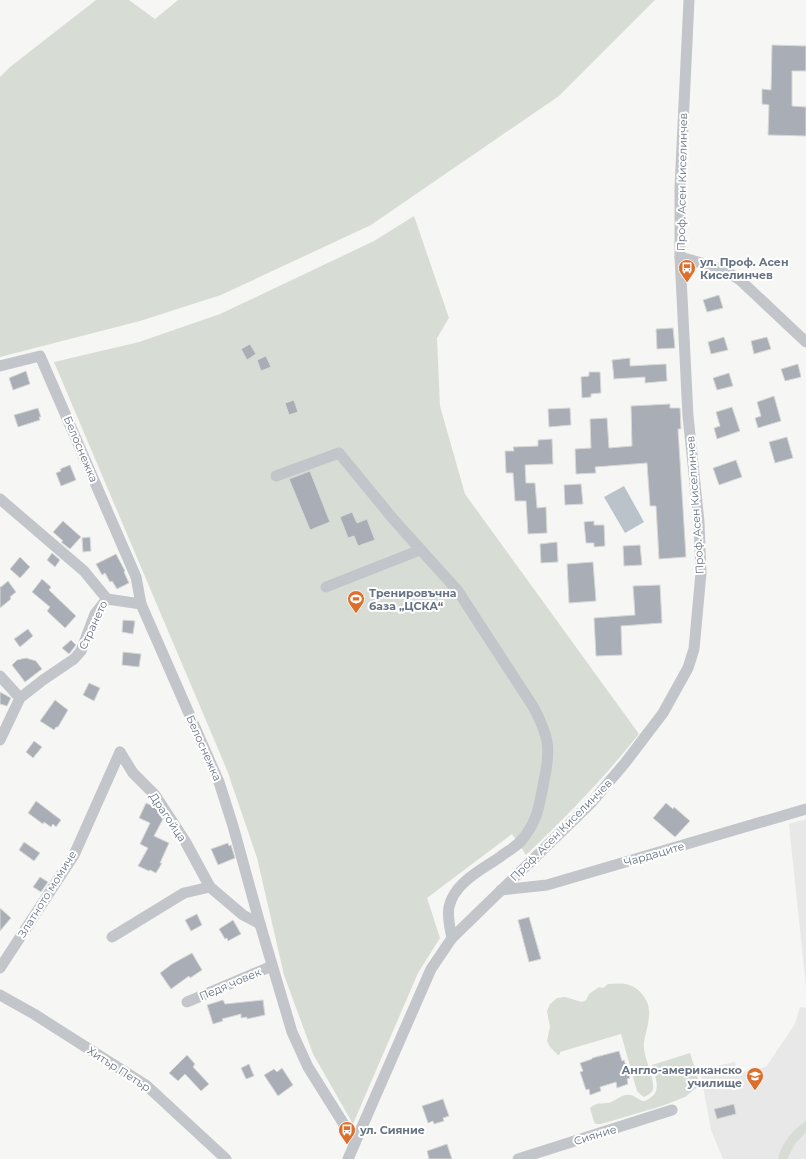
<svg xmlns="http://www.w3.org/2000/svg" width="806" height="1159" font-family="Montserrat,sans-serif">
  <style>
    .built { fill: #e7e8e7 }
    .green { fill: #d7ddd5 }
    .water { fill: #bac3c9 }
    .building { fill: #a9aeb6; stroke: #d8d8d6 }
    .lines { fill: none; stroke-linecap: round; stroke-linejoin: round }
    .minor { stroke: #c2c5c9; stroke-width: 11 }
    .labels { text-anchor: middle; dominant-baseline: central; stroke-width: 4; stroke-linejoin: round; paint-order: stroke }
    .street-label { font-size: 11px; fill: #677384; stroke: #fff }
    .poi-label { font-size: 11px; font-weight: bold; fill: #677384; stroke: #fff; text-anchor: start }
  </style>
  <rect width="100%" height="100%" fill="#f6f7f4"/>
  <g class="built">
    <polygon points="806,819 806,987 789,824"/>
    <polygon points="800,1007 806,1008 806,1159 723,1159 711,1130 701,1075 716,1066 735,1062 738,1073 766,1067 795,1024"/>
  </g>
  <g class="green">
    <polygon points="96,0 129,0 155,19 178,0 655,0 559,96 371,225 221,295 140,321 0,357 0,77 10,67"/>
    <path d="M 414,216 L 449,318 L 437,338 L 440,406 L 465,494 L 639,734 C 603,779 567,816 526,855 L 512,834 L 427,898 L 440,938 L 418,973 L 353,1124 L 313,1054 L 284,975 L 257,858 L 227,770 L 54,362 L 139,342 L 220,314 L 374,241 Z"/>
    <path d="M 608,984 C 614,984 620,983 626,984 C 640,987 651,1002 649,1016 C 649,1025 643,1040 644,1047 C 644,1058 655,1079 653,1089 C 652,1093 648,1095 644,1097 L 641,1095 L 637,1091 L 621,1034 L 560,1052 L 560,1054 L 558,1055 L 550,1047 L 547,1041 L 550,1027 L 547,1011 L 550,1004 L 557,998 L 565,997 L 582,1002 L 586,1000 L 589,994 L 599,987 L 603,988 Z"/>
    <path d="M 690,1053 L 700,1085 L 685,1097 L 662,1106 L 601,1124 L 596,1124 L 594,1122 L 590,1108 C 599,1100 605,1106 613,1101 C 620,1098 623,1094 630,1095 C 635,1095 639,1101 644,1101 C 646,1101 648,1099 650,1098 C 662,1091 655,1076 652,1065 Z"/>
    <path d="M 806,1121 L 806,1132 L 795,1144 L 787,1159 L 778,1159 C 781,1144 793,1129 806,1121 Z"/>
  </g>
  <polygon class="water" points="624,486 644,522 625,533 604,497"/>
  <g class="building">
    <polygon points="772,45 806,46 806,71 792,71 792,106 806,107 806,136 768,135 769,105 762,104 762,89 771,90"/>
    <polygon points="719,295 723,308 707,312 703,300"/>
    <polygon points="673,328 675,348 657,349 656,329"/>
    <polygon points="724,337 728,350 711,354 708,342"/>
    <polygon points="767,337 771,349 754,354 751,341"/>
    <polygon points="250,344 256,354 247,360 241,349"/>
    <polygon points="266,356 271,367 261,371 257,360"/>
    <polygon points="630,358 630,366 666,364 667,381 645,383 645,377 614,379 612,360"/>
    <polygon points="798,364 801,377 785,381 781,369"/>
    <polygon points="26,371 30,384 13,390 9,378"/>
    <polygon points="589,372 600,372 601,393 591,394 591,397 582,398 581,377 589,376"/>
    <polygon points="729,373 733,386 717,390 713,378"/>
    <polygon points="774,396 781,421 758,428 755,418 761,416 757,402"/>
    <polygon points="294,400 298,412 289,415 285,403"/>
    <polygon points="670,404 670,408 680,408 681,429 678,429 686,557 659,559 656,506 650,506 647,463 595,467 596,473 576,474 575,449 591,448 590,419 607,418 609,448 632,446 631,406"/>
    <polygon points="732,407 740,431 717,439 714,428 720,426 716,412"/>
    <polygon points="38,408 41,417 39,417 40,420 18,427 14,415"/>
    <polygon points="570,408 571,425 549,427 548,409"/>
    <polygon points="787,437 793,458 775,463 769,442"/>
    <polygon points="552,439 553,464 525,465 526,483 535,483 537,508 546,507 547,533 528,534 526,501 515,501 513,473 506,473 505,451 514,451 513,447 538,446 538,440"/>
    <polygon points="736,460 742,477 719,485 713,468"/>
    <polygon points="70,465 76,480 61,486 56,473 61,471 60,469"/>
    <polygon points="310,471 330,522 310,530 289,479"/>
    <polygon points="581,484 583,504 565,505 564,485"/>
    <polygon points="352,512 357,523 367,519 375,540 358,546 354,536 348,538 340,517"/>
    <polygon points="63,521 81,537 70,549 61,542 63,541 53,532"/>
    <polygon points="594,521 594,525 604,525 605,546 594,547 594,543 586,543 584,522"/>
    <polygon points="90,537 91,551 83,552 82,538"/>
    <polygon points="557,542 558,562 541,563 540,544"/>
    <polygon points="640,545 642,565 624,566 623,546"/>
    <polygon points="52,553 60,560 55,567 47,560"/>
    <polygon points="116,554 125,571 124,572 129,583 117,589 112,581 110,582 105,573 102,575 96,564"/>
    <polygon points="20,557 30,567 20,578 10,569"/>
    <polygon points="593,562 596,601 569,603 567,564"/>
    <polygon points="42,579 51,587 49,590 76,616 65,628 47,611 50,607 32,592"/>
    <polygon points="8,581 16,592 10,597 11,599 0,608 0,586 1,587"/>
    <polygon points="660,585 662,623 621,626 622,655 596,656 594,618 635,615 633,586"/>
    <polygon points="123,620 135,621 133,634 122,632"/>
    <polygon points="28,629 33,636 20,647 14,639"/>
    <polygon points="71,640 76,645 69,654 62,648"/>
    <polygon points="123,652 141,654 139,667 122,665"/>
    <polygon points="26,658 36,661 42,669 25,682 12,665 17,660"/>
    <polygon points="89,683 100,688 94,701 83,695"/>
    <polygon points="0,692 11,698 7,706 0,704"/>
    <polygon points="55,700 68,710 58,727 56,727 54,730 40,721"/>
    <polygon points="34,741 42,747 33,758 26,752"/>
    <polygon points="36,801 61,820 56,827 53,824 51,827 44,822 43,824 28,813"/>
    <polygon points="146,803 155,807 163,819 154,836 169,843 160,863 162,863 156,873 150,870 149,871 138,866 148,848 140,844 150,823 139,818"/>
    <polygon points="666,803 673,809 674,807 690,821 675,837 653,818"/>
    <polygon points="24,842 40,853 34,861 19,850"/>
    <polygon points="228,843 229,846 231,845 235,858 218,865 211,849"/>
    <polygon points="40,877 48,882 41,892 33,887"/>
    <polygon points="0,908 11,918 0,931"/>
    <polygon points="197,914 202,925 191,931 185,920"/>
    <polygon points="529,917 541,959 529,962 518,920"/>
    <polygon points="233,920 241,934 228,941 227,938 225,939 219,929"/>
    <polygon points="192,953 202,970 190,978 189,976 171,989 160,973 172,964"/>
    <polygon points="223,1000 225,1004 263,1000 265,1015 247,1019 247,1017 241,1018 241,1014 222,1019 223,1021 213,1024 207,1005"/>
    <polygon points="619,1051 622,1061 624,1060 630,1078 627,1079 628,1084 617,1088 616,1082 600,1087 601,1091 590,1095 589,1089 586,1090 580,1072 583,1071 580,1063 592,1059 592,1058"/>
    <polygon points="187,1055 195,1064 193,1067 209,1084 201,1091 185,1074 178,1081 169,1073"/>
    <polygon points="249,1064 254,1076 246,1079 241,1068"/>
    <polygon points="282,1068 293,1085 278,1096 264,1075 274,1069 277,1072"/>
    <polygon points="443,1099 449,1116 443,1118 444,1121 434,1124 433,1121 428,1123 422,1106"/>
    <polygon points="734,1104 736,1114 717,1119 714,1109"/>
    <polygon points="447,1144 452,1159 429,1159 427,1151"/>
  </g>
  <g class="lines">
    <g class="minor">
      <path d="M 680,257 C 701,263 723,268 740,280 L 806,342"/>
      <polyline points="0,366 40,356 136,577 141,604 219,782 233,826 260,924 292,1032 308,1067 355,1142"/>
      <path d="M 276,476 L 339,453 L 394,520 L 458,591 L 534,708 C 549,737 551,748 544,781 C 539,806 538,822 520,842 C 514,848 506,852 500,857 C 481,870 454,883 449,907 C 447,917 450,928 452,938"/>
      <polyline points="0,499 84,571 107,599"/>
      <polyline points="326,587 420,550"/>
      <polyline points="107,599 141,604"/>
      <polyline points="0,676 20,698"/>
      <polyline points="0,740 20,698 43,680 74,659 81,651 95,614 107,599"/>
      <polyline points="120,752 133,773 155,795 185,841 210,887"/>
      <polyline points="501,890 547,885 806,809"/>
      <polyline points="112,937 184,893 210,887 243,915 260,924"/>
      <polyline points="0,968 74,855 120,752"/>
      <polyline points="0,995 34,1014 147,1086 226,1159"/>
      <polyline points="187,1002 272,966"/>
      <polyline points="348,1159 431,969 452,938 592,802 625,763 663,713 688,668 694,649 701,573 699,522 688,416 680,257 680,188 689,0"/>
      <polyline points="518,1159 672,1110"/>
    </g>
  </g>
  <defs>
    <symbol id="bus-pin" viewBox="-11 -11 22 30"><path d="M0 17L-7.5 6A9.5 9.5 0 1 1 7.5 6Z" fill="#dd6f2d" stroke="#fff"/><path d="M-5-6H5V4H4V6H2V4H-2V6H-4V4H-5ZM-3.5-4V0h7V-4ZM-3.5 1.2v1.5H-2V1.2ZM2 1.2v1.5H3.5V1.2Z" fill="#fff"/></symbol>
    <symbol id="stadium-pin" viewBox="-11 -11 22 30"><path d="M0 17L-7.5 6A9.5 9.5 0 1 1 7.5 6Z" fill="#dd6f2d" stroke="#fff"/><path d="M0-5a6.5 5 0 1 0 0 10a6.5 5 0 1 0 0-10ZM-3.5-1.8h7v3.6h-7Z" fill="#fff"/></symbol>
    <symbol id="school-pin" viewBox="-11 -11 22 30"><path d="M0 17L-7.5 6A9.5 9.5 0 1 1 7.5 6Z" fill="#dd6f2d" stroke="#fff"/><path d="M0-5L7-2L0 1L-7-2ZM-4 1L0 2.5L4 1V4Q0 6-4 4Z" fill="#fff"/></symbol>
  </defs>
  <g fill-rule="evenodd">
    <use href="#bus-pin" x="677" y="258" width="20" height="27"/>
    <use href="#stadium-pin" x="346" y="589" width="20" height="27"/>
    <use href="#school-pin" x="745" y="1066" width="20" height="27"/>
    <use href="#bus-pin" x="337" y="1120" width="20" height="27"/>
  </g>
  <g class="labels">
    <g class="street-label">
      <text transform="translate(682 182) rotate(-89)">Проф. Асен Киселинчев</text>
      <text transform="translate(81 449) rotate(67)">Белоснежка</text>
      <text transform="translate(695 505) rotate(-94)">Проф. Асен Киселинчев</text>
      <text transform="translate(93 625) rotate(-65)">Странето</text>
      <text transform="translate(204 748) rotate(66)">Белоснежка</text>
      <text transform="translate(168 817) rotate(56)">Драгойца</text>
      <text transform="translate(561 830) rotate(-45)">Проф. Асен Киселинчев</text>
      <text transform="translate(654 854) rotate(-16)">Чардаците</text>
      <text transform="translate(47 894) rotate(-58)">Златното момиче</text>
      <text transform="translate(230 984) rotate(-23)">Педя човек</text>
      <text transform="translate(119 1069) rotate(33)">Хитър Петър</text>
      <text transform="translate(595 1135) rotate(-17)">Сияние</text>
    </g>
    <g class="poi-label">
      <text x="700" y="262">ул. Проф. Асен<tspan x="700" dy="13">Киселинчев</tspan></text>
      <text x="369" y="593">Тренировъчна<tspan x="369" dy="13">база „ЦСКА“</tspan></text>
      <text x="742" y="1070" text-anchor="end">Англо-американско<tspan x="742" dy="13">училище</tspan></text>
      <text x="360" y="1130">ул. Сияние</text>
    </g>
  </g>
</svg>
